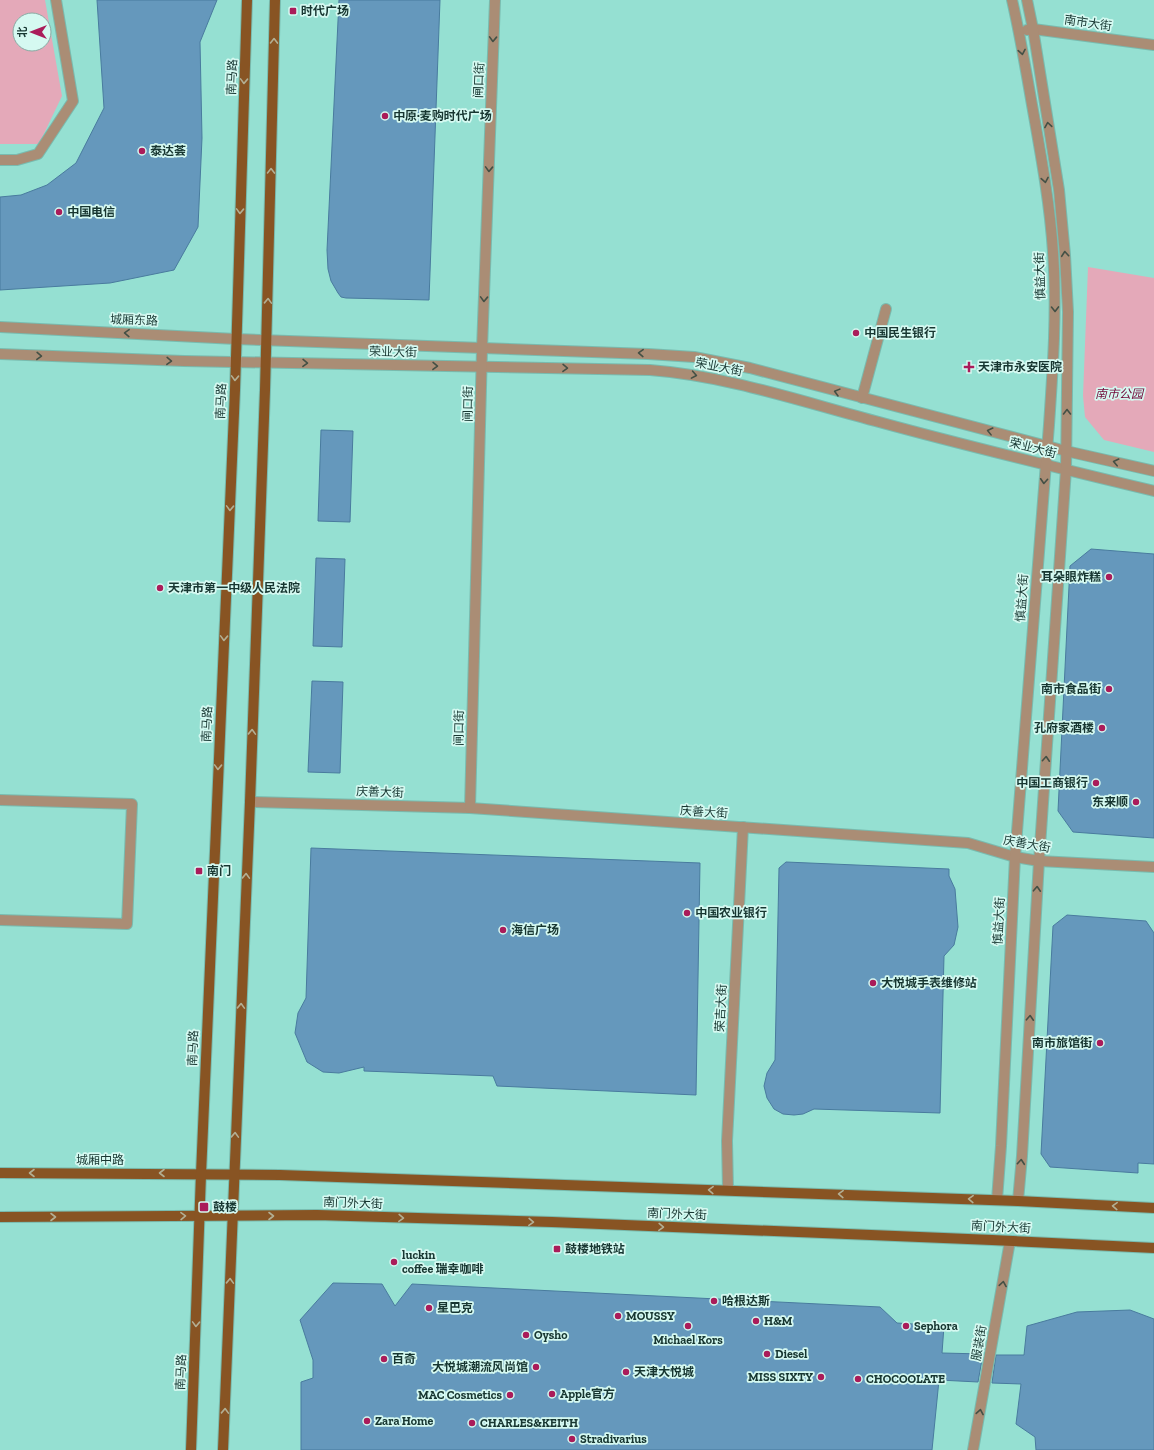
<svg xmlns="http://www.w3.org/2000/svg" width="1154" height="1450" font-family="'Zilla Slab','Noto Sans SC',serif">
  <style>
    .green { fill: #e4a9b9; fill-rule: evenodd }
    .building { fill: #6598bc; stroke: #497b9e }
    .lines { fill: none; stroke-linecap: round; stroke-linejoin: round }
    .minor-casing { stroke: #79bbaf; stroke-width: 12 }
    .major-casing { stroke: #79bbaf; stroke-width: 12 }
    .minor { stroke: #aa8d75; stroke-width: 10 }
    .major { stroke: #885423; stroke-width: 10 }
    .oneway { stroke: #435045 }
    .oneway2 { stroke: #b2af94 }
    .poi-dot { fill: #aa1c5a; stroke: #d5f9f1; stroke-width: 1.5 }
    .labels { text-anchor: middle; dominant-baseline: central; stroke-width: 3.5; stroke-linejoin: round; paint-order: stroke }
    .poi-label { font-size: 12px; font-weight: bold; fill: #173631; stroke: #d5f9f1; text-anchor: start }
    .street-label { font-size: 12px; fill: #173631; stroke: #d5f9f1 }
    .park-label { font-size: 12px; font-style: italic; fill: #730839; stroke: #d5f9f1 }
  </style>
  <rect width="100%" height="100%" fill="#95e0d2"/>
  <g class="green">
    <path d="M 0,0 L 45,0 L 62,96 L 39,144 L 0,144 ZM 20,20 L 44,20 L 44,44 L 20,44 Z"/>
    <polygon points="1088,267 1154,278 1154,452 1104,440 1085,417 1083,396"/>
  </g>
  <g class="building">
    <polygon points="97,0 217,0 200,42 202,138 198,227 174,270 110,283 0,290 0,197 21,195 47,185 76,163 104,108"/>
    <polygon points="339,0 440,0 429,300 346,298 341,297 338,293 331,281 328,269 327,250"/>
    <polygon points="321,430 353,431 350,522 318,521"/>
    <polygon points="1091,549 1154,554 1154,838 1073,832 1058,811 1070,566"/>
    <polygon points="316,558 345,559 342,647 313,646"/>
    <polygon points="312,681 343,682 340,773 308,772"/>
    <polygon points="311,848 700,863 696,1095 497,1086 493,1076 364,1071 364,1067 339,1073 323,1072 307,1062 295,1033 298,1013 306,998"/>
    <polygon points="786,862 949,869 949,876 955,889 958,927 954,945 944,956 940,1113 814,1109 803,1114 794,1115 783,1114 774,1109 767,1098 764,1086 767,1073 775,1060 779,868"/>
    <polygon points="1067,915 1146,921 1154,933 1154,1164 1138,1163 1138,1173 1050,1167 1041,1154 1053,926"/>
    <polygon points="333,1283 382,1284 395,1306 412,1284 880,1307 897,1323 944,1326 942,1353 983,1354 978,1382 939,1380 932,1450 301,1450 301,1382 313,1378 313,1360 300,1320"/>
    <polygon points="1130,1310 1154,1319 1154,1450 1036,1450 1035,1437 1016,1424 1021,1384 992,1383 996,1355 1024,1355 1027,1326 1077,1312"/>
  </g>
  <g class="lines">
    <defs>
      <g id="minor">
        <polyline points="1027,30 1033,29 1154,45"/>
        <polyline points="0,160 17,160 38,154 73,101 56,0"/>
        <polyline points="0,327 236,339 648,354 694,357 750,368 1066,451 1154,471"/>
        <path d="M 0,354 L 184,361 L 650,370 C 728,376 803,402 879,422 C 970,447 1062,469 1154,491"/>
        <polyline points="862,398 886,309"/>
        <polyline points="0,800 132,804 127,924 0,920"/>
        <polyline points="250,802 470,808 968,843 1015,857 1039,861 1154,867"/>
        <polyline points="470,808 482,349 495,0"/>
        <polyline points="728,1190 727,1141 743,827"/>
        <path d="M 997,1200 L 1001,1146 L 1015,857 L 1049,425 C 1053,367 1057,309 1053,252 C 1050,206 1042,161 1034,116 C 1027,77 1021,39 1012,0"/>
        <polyline points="1018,1201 1022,1156 1039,861 1066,469 1068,312 1065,255 1059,190 1033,29 1027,0"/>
        <polyline points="973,1450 1010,1241"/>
      </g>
      <g id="major">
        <polyline points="0,1173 280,1175 1018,1201 1154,1208"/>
        <polyline points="0,1217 317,1215 552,1222 992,1240 1154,1248"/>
        <polyline points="191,1450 201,1174 235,390 247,0"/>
        <polyline points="223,1450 250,802 265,390 275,0"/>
      </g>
    </defs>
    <use href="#minor" class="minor-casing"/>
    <use href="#major" class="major-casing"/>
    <use href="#minor" class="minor"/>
    <use href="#major" class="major"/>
  </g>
  <defs><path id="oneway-chevron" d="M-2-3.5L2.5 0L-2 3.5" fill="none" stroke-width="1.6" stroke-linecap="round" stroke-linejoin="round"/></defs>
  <g class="oneway">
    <use href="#oneway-chevron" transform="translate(493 39) rotate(92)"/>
    <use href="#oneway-chevron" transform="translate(1022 52) rotate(80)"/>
    <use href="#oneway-chevron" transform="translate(1048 125) rotate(-99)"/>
    <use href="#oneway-chevron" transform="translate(489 169) rotate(92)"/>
    <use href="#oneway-chevron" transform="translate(1045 180) rotate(80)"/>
    <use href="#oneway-chevron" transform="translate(1065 254) rotate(-95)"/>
    <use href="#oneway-chevron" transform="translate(484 299) rotate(92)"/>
    <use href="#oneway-chevron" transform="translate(1055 309) rotate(89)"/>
    <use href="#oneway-chevron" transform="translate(127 333) rotate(-178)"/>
    <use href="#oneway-chevron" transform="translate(641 353) rotate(-178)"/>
    <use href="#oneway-chevron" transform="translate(39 356) rotate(2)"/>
    <use href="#oneway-chevron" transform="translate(169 361) rotate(2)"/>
    <use href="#oneway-chevron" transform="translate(305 363) rotate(1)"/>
    <use href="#oneway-chevron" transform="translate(435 366) rotate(1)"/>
    <use href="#oneway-chevron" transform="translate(565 368) rotate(1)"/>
    <use href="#oneway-chevron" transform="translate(694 375) rotate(10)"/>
    <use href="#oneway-chevron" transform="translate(837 392) rotate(-165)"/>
    <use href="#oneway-chevron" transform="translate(1067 412) rotate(-90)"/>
    <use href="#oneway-chevron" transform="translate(990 431) rotate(-166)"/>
    <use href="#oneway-chevron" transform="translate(1116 462) rotate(-167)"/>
    <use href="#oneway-chevron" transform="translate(1044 481) rotate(94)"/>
    <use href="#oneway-chevron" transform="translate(1046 759) rotate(-86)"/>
    <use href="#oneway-chevron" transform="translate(1037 889) rotate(-87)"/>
    <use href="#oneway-chevron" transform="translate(1030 1018) rotate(-87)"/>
    <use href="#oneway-chevron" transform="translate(1021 1162) rotate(-85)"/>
    <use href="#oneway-chevron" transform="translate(1003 1284) rotate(-81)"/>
    <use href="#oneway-chevron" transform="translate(980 1412) rotate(-80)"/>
  </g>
  <g class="oneway2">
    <use href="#oneway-chevron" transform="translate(274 41) rotate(-89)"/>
    <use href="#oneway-chevron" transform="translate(244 81) rotate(92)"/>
    <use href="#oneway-chevron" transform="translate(271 171) rotate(-89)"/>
    <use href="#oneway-chevron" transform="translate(240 211) rotate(92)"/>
    <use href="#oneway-chevron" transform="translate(268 301) rotate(-88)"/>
    <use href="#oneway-chevron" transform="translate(235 378) rotate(92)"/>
    <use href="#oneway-chevron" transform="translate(230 508) rotate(92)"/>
    <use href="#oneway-chevron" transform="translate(224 638) rotate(92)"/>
    <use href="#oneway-chevron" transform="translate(252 732) rotate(-88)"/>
    <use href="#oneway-chevron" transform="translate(218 767) rotate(92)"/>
    <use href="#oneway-chevron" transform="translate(246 876) rotate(-88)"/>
    <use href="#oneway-chevron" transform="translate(241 1006) rotate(-88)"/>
    <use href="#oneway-chevron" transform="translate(235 1135) rotate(-88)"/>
    <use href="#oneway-chevron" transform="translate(32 1173) rotate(180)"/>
    <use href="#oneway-chevron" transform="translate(162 1173) rotate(-180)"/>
    <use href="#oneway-chevron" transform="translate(711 1190) rotate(-178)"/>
    <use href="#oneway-chevron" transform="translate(841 1194) rotate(-178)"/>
    <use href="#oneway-chevron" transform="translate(971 1199) rotate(-178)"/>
    <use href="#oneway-chevron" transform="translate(1115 1206) rotate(-177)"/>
    <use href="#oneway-chevron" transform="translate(183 1216) rotate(-1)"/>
    <use href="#oneway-chevron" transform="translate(271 1216)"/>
    <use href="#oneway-chevron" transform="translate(53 1217)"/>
    <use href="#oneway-chevron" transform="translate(401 1218) rotate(2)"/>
    <use href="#oneway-chevron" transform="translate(531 1222) rotate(2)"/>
    <use href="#oneway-chevron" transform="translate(661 1227) rotate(2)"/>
    <use href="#oneway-chevron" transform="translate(230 1281) rotate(-88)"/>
    <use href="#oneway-chevron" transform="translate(196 1324) rotate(92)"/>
    <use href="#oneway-chevron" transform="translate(225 1411) rotate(-88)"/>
  </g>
  <g class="poi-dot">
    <rect x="289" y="7" width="8" height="8" rx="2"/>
    <circle cx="385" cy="116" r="4"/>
    <circle cx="142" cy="151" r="4"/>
    <circle cx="59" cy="212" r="4"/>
    <circle cx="856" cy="333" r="4"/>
    <path d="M967 361h4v4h4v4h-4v4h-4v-4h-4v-4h4z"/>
    <circle cx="1109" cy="577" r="4"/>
    <circle cx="160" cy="588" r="4"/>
    <circle cx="1109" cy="689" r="4"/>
    <circle cx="1102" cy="728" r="4"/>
    <circle cx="1096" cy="783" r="4"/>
    <circle cx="1136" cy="802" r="4"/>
    <rect x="195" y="867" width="8" height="8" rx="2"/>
    <circle cx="687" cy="913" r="4"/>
    <circle cx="503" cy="930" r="4"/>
    <circle cx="873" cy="983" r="4"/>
    <circle cx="1100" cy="1043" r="4"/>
    <rect x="199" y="1202" width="10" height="10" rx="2"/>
    <rect x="553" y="1245" width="8" height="8" rx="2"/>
    <circle cx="394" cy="1262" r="4"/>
    <circle cx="714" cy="1301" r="4"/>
    <circle cx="429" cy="1308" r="4"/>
    <circle cx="618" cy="1316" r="4"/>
    <circle cx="756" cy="1321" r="4"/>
    <circle cx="688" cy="1326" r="4"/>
    <circle cx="906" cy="1326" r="4"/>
    <circle cx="526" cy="1335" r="4"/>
    <circle cx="767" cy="1354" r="4"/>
    <circle cx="384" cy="1359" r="4"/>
    <circle cx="536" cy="1367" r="4"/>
    <circle cx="626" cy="1372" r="4"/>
    <circle cx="821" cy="1377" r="4"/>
    <circle cx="858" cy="1379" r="4"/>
    <circle cx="552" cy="1394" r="4"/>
    <circle cx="510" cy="1395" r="4"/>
    <circle cx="367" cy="1421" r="4"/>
    <circle cx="472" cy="1423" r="4"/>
    <circle cx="572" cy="1439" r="4"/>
  </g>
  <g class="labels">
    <g class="poi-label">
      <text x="301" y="11">时代广场</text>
      <text x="393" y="116">中原·麦购时代广场</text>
      <text x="150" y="151">泰达荟</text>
      <text x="67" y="212">中国电信</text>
      <text x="864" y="333">中国民生银行</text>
      <text x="978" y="367">天津市永安医院</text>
      <text x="1101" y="577" text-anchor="end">耳朵眼炸糕</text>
      <text x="168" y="588">天津市第一中级人民法院</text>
      <text x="1101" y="689" text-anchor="end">南市食品街</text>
      <text x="1094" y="728" text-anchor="end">孔府家酒楼</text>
      <text x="1088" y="783" text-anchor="end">中国工商银行</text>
      <text x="1128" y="802" text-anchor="end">东来顺</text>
      <text x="207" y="871">南门</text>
      <text x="695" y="913">中国农业银行</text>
      <text x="511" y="930">海信广场</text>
      <text x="881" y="983">大悦城手表维修站</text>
      <text x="1092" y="1043" text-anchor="end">南市旅馆街</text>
      <text x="213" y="1207">鼓楼</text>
      <text x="565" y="1249">鼓楼地铁站</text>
      <text x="402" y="1255">luckin<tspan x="402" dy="14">coffee 瑞幸咖啡</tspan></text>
      <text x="722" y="1301">哈根达斯</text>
      <text x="437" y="1308">星巴克</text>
      <text x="626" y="1316">MOUSSY</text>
      <text x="764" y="1321">H&amp;M</text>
      <text x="914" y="1326">Sephora</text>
      <text x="534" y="1335">Oysho</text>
      <text x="688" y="1340" text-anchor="middle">Michael Kors</text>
      <text x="775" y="1354">Diesel</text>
      <text x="392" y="1359">百奇</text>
      <text x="528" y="1367" text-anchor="end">大悦城潮流风尚馆</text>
      <text x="634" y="1372">天津大悦城</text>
      <text x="813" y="1377" text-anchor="end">MISS SIXTY</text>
      <text x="866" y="1379">CHOCOOLATE</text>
      <text x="560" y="1394">Apple官方</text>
      <text x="502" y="1395" text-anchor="end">MAC Cosmetics</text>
      <text x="375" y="1421">Zara Home</text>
      <text x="480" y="1423">CHARLES&amp;KEITH</text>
      <text x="580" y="1439">Stradivarius</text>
    </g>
    <g class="street-label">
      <text transform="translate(1088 23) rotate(8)">南市大街</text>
      <text transform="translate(232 77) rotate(-88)">南马路</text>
      <text transform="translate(479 80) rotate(-88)">闸口街</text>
      <text transform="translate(1040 276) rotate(-92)">慎益大街</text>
      <text transform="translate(134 320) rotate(2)">城厢东路</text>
      <text transform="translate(393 352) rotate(1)">荣业大街</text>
      <text transform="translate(719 367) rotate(11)">荣业大街</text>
      <text transform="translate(221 401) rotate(-88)">南马路</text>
      <text transform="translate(468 404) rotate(-89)">闸口街</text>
      <text transform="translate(1033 448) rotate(14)">荣业大街</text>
      <text transform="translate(1022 598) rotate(-86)">慎益大街</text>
      <text transform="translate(207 724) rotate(-88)">南马路</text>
      <text transform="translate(459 728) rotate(-89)">闸口街</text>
      <text transform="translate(380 792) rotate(2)">庆善大街</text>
      <text transform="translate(704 812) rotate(4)">庆善大街</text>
      <text transform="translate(1027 844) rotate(10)">庆善大街</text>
      <text transform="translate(999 921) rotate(-87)">慎益大街</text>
      <text transform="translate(721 1008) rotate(-87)">荣吉大街</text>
      <text transform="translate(193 1048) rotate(-88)">南马路</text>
      <text x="100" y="1160">城厢中路</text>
      <text transform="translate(353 1203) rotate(2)">南门外大街</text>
      <text transform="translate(677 1214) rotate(2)">南门外大街</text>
      <text transform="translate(1001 1227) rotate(3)">南门外大街</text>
      <text transform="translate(979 1343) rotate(-80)">服装街</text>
      <text transform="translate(181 1372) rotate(-88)">南马路</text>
    </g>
    <g class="park-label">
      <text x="1119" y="394">南市公园</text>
    </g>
  </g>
  <g transform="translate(32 32) rotate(270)"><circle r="19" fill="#d5f9f1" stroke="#89aba4"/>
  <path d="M0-3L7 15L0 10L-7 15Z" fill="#aa1c5a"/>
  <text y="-6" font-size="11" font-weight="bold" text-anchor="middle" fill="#173631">北</text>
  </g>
</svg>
